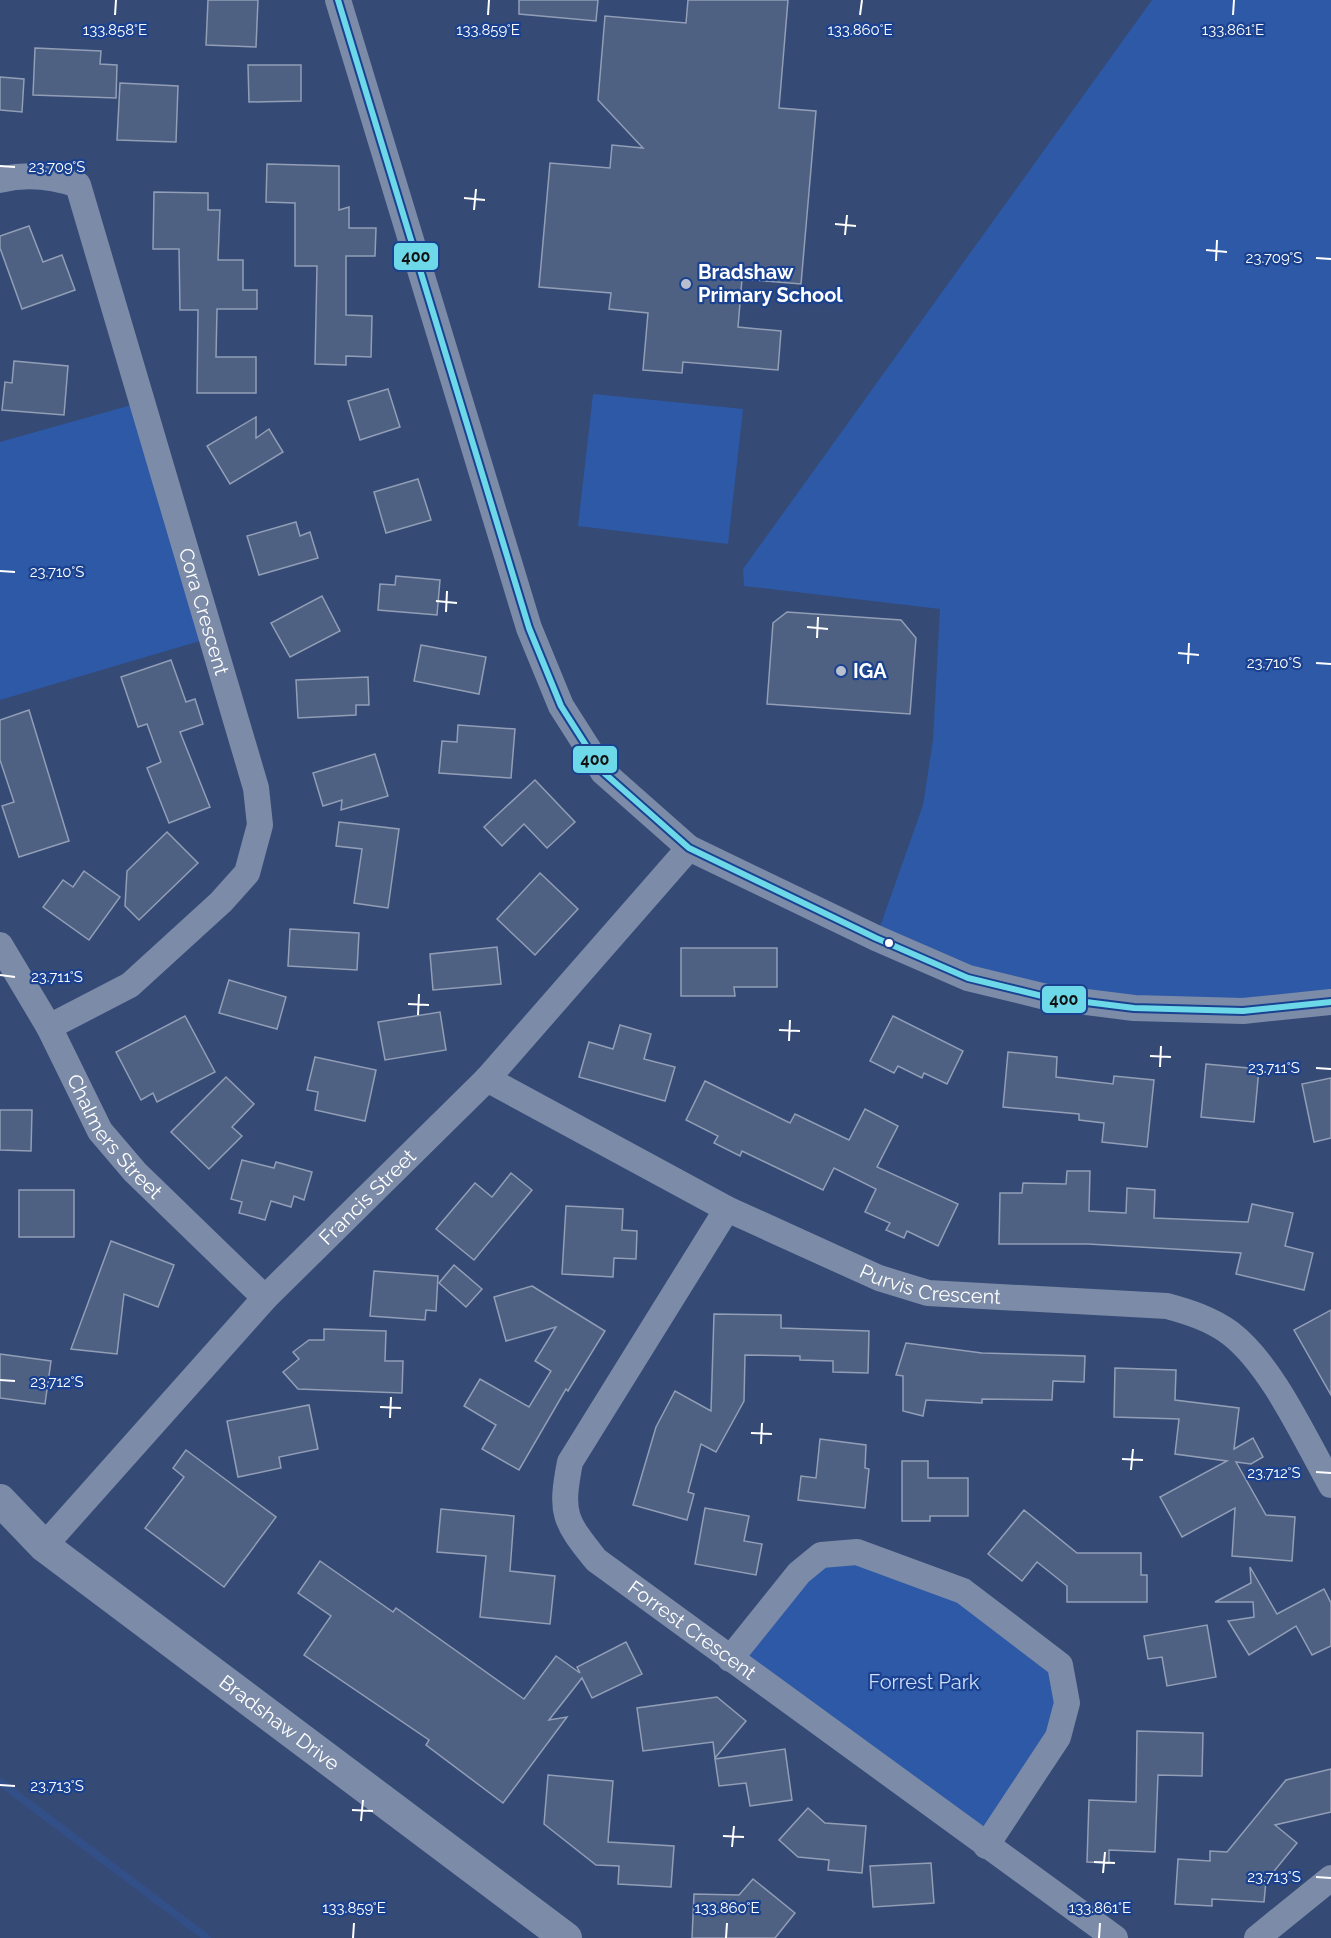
<svg xmlns="http://www.w3.org/2000/svg" width="1331" height="1938" font-family="Raleway,sans-serif">
  <style>
    .green { fill: #2e59a6 }
    .lines { fill: none; stroke-linecap: round; stroke-linejoin: round }
    .stream { stroke: #334f87; stroke-width: 8 }
    .building { fill: #4f6183; stroke: #919eb6; stroke-width: 1.5 }
    .minor { stroke: #7c8ba8; stroke-width: 26 }
    .tertiary { stroke: #7c8ba8; stroke-width: 32 }
    .bus-1-casing { stroke: #1a4290; stroke-width: 10 }
    .bus-1 { stroke: #6dd8e7; stroke-width: 6 }
    .ticks { fill: none; stroke: #fff; stroke-width: 2 }
    .poi-dot { fill: #b8c0cf; stroke: #1a4290; stroke-width: 2 }
    .bus-dot { fill: #fff; stroke: #1a4290; stroke-width: 2 }
    .labels { text-anchor: middle; dominant-baseline: central; stroke-width: 4.5; stroke-linejoin: round; paint-order: stroke }
    .poi-label { font-size: 20px; font-weight: bold; fill: #fff; stroke: #1a4290; text-anchor: start }
    .street-label { font-size: 20px; fill: #fff; stroke: #1a4290 }
    .park-label { font-size: 20px; fill: #cfdefa; stroke: #1a4290 }
    .ticks-label { font-size: 15px; text-anchor: middle; fill: #fff; stroke: #1a4290; stroke-width: 4.5; stroke-linejoin: round; paint-order: stroke }
    .line-badge { stroke: #1a4290; stroke-width: 2 }
    .pale-badge-label { font-size: 16px; text-anchor: middle; font-weight: bold; fill: #111 }
  </style>
  <rect width="100%" height="100%" fill="#354a75"/>
  <g class="green">
    <polygon points="1152,0 1331,0 1331,1002 1046,997 876,938 923,805 933,740 940,609 744,586 743,569"/>
    <polygon points="593,394 743,409 728,544 578,526"/>
    <polygon points="142,402 210,638 0,700 0,442"/>
    <polygon points="821,1555 963,1591 1060,1665 1067,1703 986,1846 730,1659"/>
  </g>
  <g class="lines">
    <polyline class="stream" points="0,1782 207,1938"/>
  </g>
  <g class="building">
    <polygon points="208,0 258,0 256,47 206,45"/>
    <polygon points="519,0 598,0 596,21 519,14"/>
    <polygon points="688,0 788,0 779,108 816,111 801,284 742,279 738,327 781,331 778,370 683,362 682,373 643,370 648,313 609,309 611,293 539,287 550,163 610,168 612,145 643,148 598,100 605,16 686,23"/>
    <polygon points="35,48 101,51 100,64 117,65 116,98 33,95"/>
    <polygon points="248,65 301,65 301,101 249,102"/>
    <polygon points="0,77 24,79 22,112 0,110"/>
    <polygon points="120,83 178,86 176,142 117,140"/>
    <polygon points="267,164 339,166 339,210 349,207 349,228 376,228 375,256 346,256 346,315 372,316 371,357 346,356 346,365 315,364 317,266 295,266 295,203 266,202"/>
    <polygon points="154,192 208,193 208,210 220,210 218,260 243,260 243,290 257,290 257,309 217,309 216,357 256,357 256,393 197,393 198,310 180,310 179,249 153,249"/>
    <polygon points="29,226 43,262 62,255 75,290 22,309 0,248 0,236"/>
    <polygon points="14,361 68,366 64,415 2,410 5,382 12,383"/>
    <polygon points="388,389 400,427 360,440 348,401"/>
    <polygon points="256,417 256,438 269,429 283,452 230,484 207,446"/>
    <polygon points="418,479 431,520 386,533 374,492"/>
    <polygon points="296,522 300,536 310,532 318,558 259,575 247,536"/>
    <polygon points="396,576 440,580 437,615 378,610 380,584 395,585"/>
    <polygon points="322,596 340,631 290,657 271,623"/>
    <polygon points="787,612 901,620 916,638 910,714 767,704 773,623"/>
    <polygon points="421,645 486,657 479,694 414,681"/>
    <polygon points="171,660 186,702 195,699 203,724 180,732 210,807 169,823 147,768 161,762 147,724 138,727 121,677"/>
    <polygon points="368,677 369,705 356,705 356,715 298,718 296,680"/>
    <polygon points="29,710 69,841 19,857 2,806 14,802 0,760 0,720"/>
    <polygon points="458,725 515,729 511,778 439,773 442,741 457,742"/>
    <polygon points="375,754 388,796 341,810 342,800 323,806 313,773"/>
    <polygon points="535,780 575,822 547,848 524,824 502,846 484,827"/>
    <polygon points="339,822 399,829 388,908 354,903 362,849 336,846"/>
    <polygon points="167,832 198,863 139,920 125,906 127,871"/>
    <polygon points="84,871 120,897 89,940 43,907 63,880 73,887"/>
    <polygon points="540,873 578,909 535,955 497,919"/>
    <polygon points="290,929 359,933 357,970 288,966"/>
    <polygon points="497,947 501,984 433,990 430,954"/>
    <polygon points="681,948 777,948 777,987 734,987 735,996 681,996"/>
    <polygon points="229,980 286,997 277,1029 219,1013"/>
    <polygon points="440,1012 446,1050 385,1060 378,1022"/>
    <polygon points="185,1016 215,1072 157,1102 153,1093 141,1100 116,1052"/>
    <polygon points="893,1016 963,1051 947,1084 924,1073 922,1078 898,1066 894,1073 870,1061"/>
    <polygon points="620,1025 651,1034 644,1059 675,1067 665,1101 579,1077 589,1042 613,1049"/>
    <polygon points="1008,1052 1057,1057 1056,1077 1113,1084 1114,1076 1154,1080 1147,1147 1102,1142 1104,1123 1079,1120 1079,1114 1003,1107"/>
    <polygon points="315,1057 376,1070 365,1121 315,1110 318,1092 307,1090"/>
    <polygon points="1206,1064 1259,1069 1254,1122 1201,1117"/>
    <polygon points="226,1077 254,1104 232,1127 242,1136 209,1169 171,1132"/>
    <polygon points="1331,1078 1331,1138 1314,1142 1302,1084"/>
    <polygon points="705,1081 790,1123 795,1114 849,1140 865,1109 898,1126 877,1167 958,1204 938,1246 907,1231 904,1238 886,1230 890,1223 865,1212 876,1189 834,1168 823,1190 742,1151 740,1156 714,1143 718,1136 686,1120"/>
    <polygon points="0,1110 32,1110 31,1151 0,1150"/>
    <polygon points="242,1160 274,1168 276,1162 312,1172 304,1200 294,1196 291,1207 271,1201 265,1220 239,1213 242,1202 231,1199"/>
    <polygon points="1067,1171 1090,1171 1089,1211 1126,1213 1127,1188 1155,1190 1154,1218 1248,1222 1252,1204 1293,1213 1285,1246 1313,1253 1304,1290 1236,1274 1241,1253 1088,1244 999,1244 1000,1193 1022,1193 1023,1183 1066,1184"/>
    <polygon points="511,1173 532,1190 474,1260 436,1229 475,1183 492,1197"/>
    <rect x="19" y="1190" width="55" height="47"/>
    <polygon points="566,1206 623,1209 622,1230 637,1231 636,1259 614,1258 613,1277 562,1274"/>
    <polygon points="111,1241 174,1265 158,1307 124,1294 117,1354 71,1349"/>
    <polygon points="454,1265 482,1289 466,1307 439,1283"/>
    <polygon points="374,1271 438,1276 436,1311 426,1310 425,1320 370,1316"/>
    <polygon points="532,1286 605,1331 568,1391 566,1389 519,1470 482,1449 496,1425 464,1406 480,1379 529,1407 551,1371 535,1361 556,1327 506,1341 494,1297"/>
    <polygon points="1331,1310 1331,1395 1294,1330"/>
    <polygon points="714,1314 781,1315 781,1328 869,1331 868,1373 833,1372 833,1361 800,1360 800,1356 745,1355 744,1401 716,1452 701,1444 688,1492 694,1494 687,1520 633,1505 656,1427 675,1391 711,1411"/>
    <polygon points="324,1329 386,1331 385,1361 403,1361 402,1393 298,1389 283,1372 299,1359 293,1352 309,1340 324,1340"/>
    <polygon points="906,1343 982,1353 1085,1356 1084,1382 1053,1381 1052,1400 982,1399 982,1403 926,1400 923,1416 903,1411 903,1376 896,1375"/>
    <polygon points="0,1354 51,1361 45,1404 0,1398"/>
    <polygon points="1115,1368 1176,1370 1175,1400 1239,1408 1234,1449 1253,1438 1263,1457 1251,1464 1236,1462 1266,1515 1295,1517 1292,1561 1232,1556 1235,1508 1182,1537 1160,1497 1227,1461 1175,1454 1179,1419 1114,1417"/>
    <polygon points="309,1405 318,1449 279,1457 281,1468 238,1477 227,1421"/>
    <polygon points="820,1439 866,1445 865,1468 869,1469 865,1508 798,1500 801,1476 816,1478"/>
    <polygon points="186,1450 276,1517 224,1587 145,1528 184,1477 173,1468"/>
    <polygon points="902,1461 928,1461 928,1478 968,1478 968,1516 930,1516 930,1521 902,1521"/>
    <polygon points="705,1508 749,1516 744,1541 762,1544 756,1575 695,1564"/>
    <polygon points="441,1509 514,1516 510,1571 555,1576 550,1624 480,1617 486,1556 437,1552"/>
    <polygon points="1024,1510 1077,1553 1141,1553 1141,1575 1147,1575 1147,1602 1067,1602 1067,1586 1037,1562 1022,1581 988,1554"/>
    <polygon points="320,1561 393,1612 396,1608 524,1699 556,1656 580,1673 577,1667 626,1642 642,1674 592,1698 582,1678 549,1720 567,1717 503,1803 426,1745 429,1740 304,1655 331,1616 298,1593"/>
    <polygon points="1250,1567 1277,1614 1324,1589 1331,1603 1331,1646 1312,1655 1296,1626 1249,1655 1228,1621 1254,1617 1253,1602 1215,1602 1251,1583"/>
    <polygon points="1207,1625 1216,1677 1167,1686 1162,1657 1148,1659 1144,1636"/>
    <polygon points="717,1697 746,1721 715,1758 713,1742 643,1751 637,1708"/>
    <polygon points="1137,1731 1203,1733 1202,1776 1158,1775 1155,1852 1109,1850 1109,1863 1087,1862 1089,1800 1136,1802"/>
    <polygon points="785,1749 792,1800 750,1806 746,1783 719,1786 715,1759"/>
    <polygon points="1331,1769 1331,1812 1275,1825 1297,1843 1266,1881 1264,1902 1212,1899 1212,1906 1175,1904 1178,1859 1210,1861 1210,1851 1227,1852 1286,1780"/>
    <polygon points="548,1775 613,1781 608,1842 674,1846 671,1887 618,1884 619,1866 596,1865 544,1824"/>
    <polygon points="808,1808 825,1823 866,1826 862,1873 828,1870 829,1860 798,1857 779,1840"/>
    <polygon points="931,1863 934,1903 873,1907 870,1866"/>
    <polygon points="753,1879 795,1913 775,1938 692,1938 694,1894 739,1895"/>
  </g>
  <g class="lines">
    <g class="minor">
      <polyline points="338,0 529,628 561,706 603,772 689,848 876,938 968,978 1046,997 1134,1008 1243,1011 1331,1002"/>
      <path id="s1" d="M 0,180 C 27,173 52,176 78,185 L 256,788 L 260,825 L 247,873 L 221,902 L 130,985 L 49,1027"/>
      <path id="s2" d="M 0,945 L 49,1027 L 100,1131 L 135,1172 L 265,1298"/>
      <path id="s3" d="M 487,1079 L 727,1209 L 879,1278 L 928,1293 L 1167,1306 C 1189,1312 1211,1319 1230,1333 C 1272,1365 1305,1439 1331,1485"/>
      <path id="s4" d="M 727,1209 L 570,1462 C 560,1514 564,1520 596,1560 L 1115,1938"/>
      <path id="s5" d="M 44,1546 L 265,1298 L 487,1079 L 689,848"/>
      <polyline points="730,1659 799,1573 821,1555 857,1552 963,1591 1060,1665 1067,1703 1058,1737 986,1846"/>
      <polyline points="1257,1938 1331,1878"/>
    </g>
    <path class="tertiary" id="s6" d="M 0,1500 L 44,1546 L 566,1938"/>
    <defs>
      <polyline id="bus-1" points="338,0 529,628 561,706 603,772 689,848 876,938 968,978 1046,997 1134,1008 1243,1011 1331,1002"/>
    </defs>
    <use href="#bus-1" class="bus-1-casing"/>
    <use href="#bus-1" class="bus-1"/>
  </g>
  <path class="ticks" d="M 115,15 L 116,0M 488,15 L 489,0M 860,15 L 862,0M 1233,15 L 1234,0M 0,166 L 15,167M 464,198 L 485,200M 474,210 L 476,189M 835,224 L 856,226M 845,235 L 847,215M 1206,250 L 1227,252M 1316,258 L 1331,259M 1216,261 L 1217,240M 0,571 L 15,572M 436,601 L 457,603M 446,612 L 447,591M 807,627 L 828,629M 817,638 L 818,617M 1178,653 L 1199,655M 1316,663 L 1331,664M 1188,664 L 1189,643M 0,975 L 15,977M 408,1004 L 429,1005M 418,1015 L 419,994M 779,1030 L 800,1031M 789,1041 L 790,1020M 1150,1056 L 1171,1057M 1160,1067 L 1161,1046M 1316,1068 L 1331,1069M 0,1380 L 15,1381M 380,1407 L 401,1408M 390,1418 L 391,1397M 751,1433 L 772,1434M 761,1444 L 762,1423M 1122,1459 L 1143,1460M 1131,1470 L 1133,1449M 1316,1472 L 1331,1473M 0,1785 L 15,1786M 352,1810 L 373,1811M 361,1821 L 363,1800M 723,1836 L 744,1837M 732,1847 L 734,1826M 1094,1862 L 1115,1863M 1103,1873 L 1105,1852M 1316,1877 L 1331,1878M 353,1938 L 354,1923M 726,1938 L 727,1923M 1099,1938 L 1100,1923"/>
  <g class="poi-dot">
    <circle cx="686" cy="284" r="6"/>
    <circle cx="841" cy="671" r="6"/>
  </g>
  <circle class="bus-dot" cx="889" cy="943" r="5"/>
  <g class="labels">
    <g class="poi-label">
      <text x="698" y="272">Bradshaw<tspan x="698" dy="23">Primary School</tspan></text>
      <text x="853" y="671">IGA</text>
    </g>
    <g class="street-label">
      <text stroke="none"><textPath href="#s1" startOffset="524">Cora Crescent</textPath></text>
      <text stroke="none"><textPath href="#s2" startOffset="224">Chalmers Street</textPath></text>
      <text stroke="none"><textPath href="#s5" startOffset="476">Francis Street</textPath></text>
      <text stroke="none"><textPath href="#s3" startOffset="492">Purvis Crescent</textPath></text>
      <text stroke="none"><textPath href="#s4" startOffset="524">Forrest Crescent</textPath></text>
      <text stroke="none"><textPath href="#s6" startOffset="358">Bradshaw Drive</textPath></text>
    </g>
    <g class="park-label">
      <text x="924" y="1682">Forrest Park</text>
    </g>
  </g>
  <g class="ticks-label">
    <text x="115" y="35">133.858°E</text>
    <text x="488" y="35">133.859°E</text>
    <text x="860" y="35">133.860°E</text>
    <text x="1233" y="35">133.861°E</text>
    <text x="57" y="172">23.709°S</text>
    <text x="1274" y="263">23.709°S</text>
    <text x="57" y="577">23.710°S</text>
    <text x="1274" y="668">23.710°S</text>
    <text x="57" y="982">23.711°S</text>
    <text x="1274" y="1073">23.711°S</text>
    <text x="57" y="1387">23.712°S</text>
    <text x="1274" y="1478">23.712°S</text>
    <text x="57" y="1791">23.713°S</text>
    <text x="1274" y="1882">23.713°S</text>
    <text x="354" y="1913">133.859°E</text>
    <text x="727" y="1913">133.860°E</text>
    <text x="1100" y="1913">133.861°E</text>
  </g>
  <g class="line-badge">
    <rect x="393" y="242" width="46" height="29" rx="6" fill="#6dd8e7"/>
    <rect x="572" y="745" width="46" height="29" rx="6" fill="#6dd8e7"/>
    <rect x="1041" y="985" width="46" height="29" rx="6" fill="#6dd8e7"/>
  </g>
  <g class="pale-badge-label">
    <text x="416" y="262">400</text>
    <text x="595" y="765">400</text>
    <text x="1064" y="1005">400</text>
  </g>
</svg>
